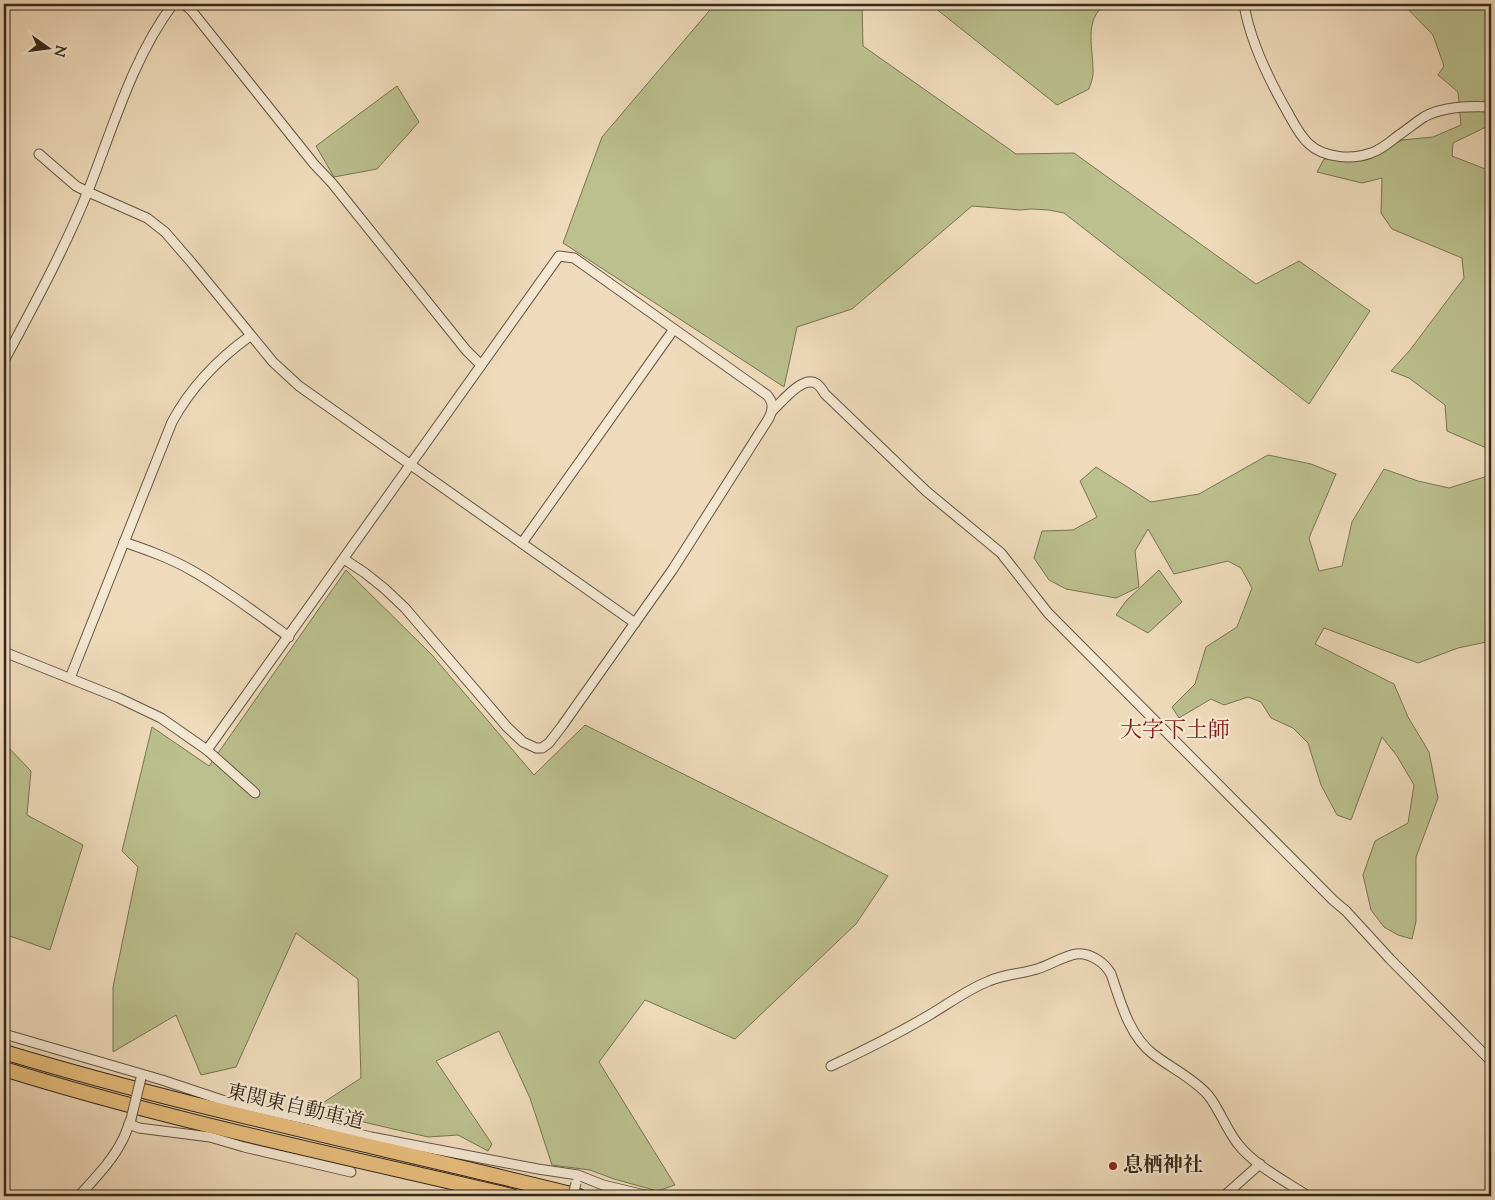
<svg xmlns="http://www.w3.org/2000/svg" width="1495" height="1200" font-family="'Sorts Mill Goudy','Noto Serif JP',serif">
  <style>
    .green { fill: #bbc08e; stroke: #787454 }
    .lines { fill: none; stroke-linecap: round; stroke-linejoin: round }
    .minor-casing { stroke: #645543; stroke-width: 11 }
    .highway-casing { stroke: #36281b; stroke-width: 16 }
    .minor { stroke: #f5e8d3; stroke-width: 9 }
    .highway { stroke: #e8be7e; stroke-width: 14 }
    .minor-bridge-casing { stroke: #645543; stroke-width: 11; stroke-linecap: butt }
    .minor-bridge { stroke: #f5e8d3; stroke-width: 9 }
    .poi-dot { fill: #8f2418; stroke: #f5e8d3; stroke-width: 2 }
    .labels { text-anchor: middle; dominant-baseline: central; stroke-width: 4.5; stroke-linejoin: round; paint-order: stroke }
    .street-label { font-size: 20px; fill: #36281b; stroke: #f5e8d3 }
    .poi-label { font-size: 20px; font-weight: bold; fill: #36281b; stroke: #f5e8d3; text-anchor: start }
    .quarter-label { font-size: 22px; fill: #7a1f14; stroke: #f5e8d3 }
  </style>
  <rect width="100%" height="100%" fill="#efdbbb"/>
  <filter id="stains"><feTurbulence type="fractalNoise" baseFrequency=".004" numOctaves="4"/><feColorMatrix values="0 0 0 0 .2 0 0 0 0 .09 0 0 0 0 .02 0 0 0 .5 -.17"/></filter>
  <radialGradient id="worn" r=".72"><stop offset=".6" stop-color="#630" stop-opacity="0"/><stop offset="1" stop-color="#630" stop-opacity=".3"/></radialGradient>
  <g class="green">
    <polygon points="715,4 862,4 863,46 1016,154 1074,153 1256,284 1299,261 1370,311 1309,404 1064,213 1049,210 1031,209 1020,210 972,206 852,309 797,327 784,387 563,243 602,137"/>
    <path d="M 930,4 L 1107,4 C 1082,18 1094,51 1093,74 C 1093,79 1090,85 1089,89 L 1057,105 Z"/>
    <polygon points="1403,4 1491,4 1491,126 1486,127 1453,143 1452,156 1488,170 1491,173 1491,450 1447,431 1445,405 1409,378 1391,371 1410,350 1464,278 1462,258 1392,229 1381,213 1382,178 1362,183 1317,172 1324,159 1362,160 1402,140 1433,137 1461,125 1458,92 1438,75 1444,66 1433,35"/>
    <polygon points="397,86 419,122 377,169 334,177 316,146"/>
    <polygon points="1268,455 1311,464 1336,474 1309,538 1319,571 1342,566 1352,522 1384,469 1418,481 1449,488 1491,475 1491,641 1458,648 1418,663 1324,628 1315,644 1394,684 1408,717 1429,752 1438,798 1416,857 1416,921 1412,939 1398,935 1384,927 1371,910 1363,875 1375,841 1408,823 1414,785 1397,756 1382,737 1351,820 1337,815 1321,785 1308,743 1293,728 1271,718 1261,702 1248,697 1224,705 1211,699 1179,718 1172,707 1195,684 1206,647 1237,627 1252,588 1241,568 1228,561 1174,574 1148,529 1135,551 1139,587 1116,598 1066,589 1049,580 1034,558 1042,531 1073,530 1097,517 1080,481 1096,467 1151,502 1199,494"/>
    <polygon points="346,570 432,655 534,775 585,725 888,876 856,924 735,1039 645,1000 599,1062 675,1185 657,1191 614,1179 590,1170 552,1165 530,1098 499,1031 436,1061 492,1144 488,1151 458,1135 428,1137 359,1121 315,1108 361,1078 358,979 296,933 236,1067 201,1075 176,1015 113,1052 113,987 138,867 122,851 152,727 209,766"/>
    <polygon points="1159,570 1182,602 1148,633 1116,615 1126,601"/>
    <polygon points="4,743 31,771 27,815 83,845 50,950 4,934"/>
  </g>
  <g class="lines">
    <defs>
      <g id="minor">
        <polyline points="184,4 191,10 314,164 332,183 466,350 481,365"/>
        <path d="M 1244,4 C 1250,42 1269,80 1288,113 C 1294,124 1300,136 1309,144 C 1324,158 1352,160 1371,153 C 1381,150 1391,141 1399,135 C 1408,129 1416,122 1424,117 C 1443,106 1470,106 1491,107"/>
        <polyline points="39,154 76,186 88,192 147,218 165,232 191,262 273,362 299,386 635,623"/>
        <path d="M 4,361 C 34,305 64,250 88,191 C 113,128 132,59 173,4"/>
        <path d="M 772,411 C 782,402 803,374 817,384 C 820,386 823,391 825,394 L 926,491 L 1001,553 L 1048,613 L 1333,900 L 1346,911 L 1390,959 L 1491,1061"/>
        <path d="M 124,542 C 147,550 170,558 191,570 C 225,589 257,614 289,637"/>
        <polyline points="522,543 674,329"/>
        <polyline points="4,652 119,698 161,718 207,750 255,793"/>
        <path d="M 70,678 L 172,422 C 191,387 218,359 250,336"/>
        <path d="M 207,750 L 559,256 L 574,258 L 767,395 C 774,403 773,409 769,418 L 673,569 L 562,726 L 549,743 L 542,748 L 536,748 L 523,742 L 507,727 L 405,608 L 385,589 L 365,573 L 344,559"/>
        <polyline points="4,1034 162,1080 225,1101 314,1121 346,1131 371,1137 538,1169 578,1175 603,1185 649,1196"/>
        <path d="M 831,1066 C 863,1051 895,1035 926,1017 C 947,1005 966,990 989,981 C 1004,974 1021,974 1037,969 C 1048,966 1066,955 1076,954 C 1090,952 1105,963 1111,974 C 1120,1000 1129,1036 1153,1054 C 1171,1068 1193,1078 1208,1095 C 1220,1110 1226,1129 1238,1144 C 1254,1165 1285,1181 1308,1196"/>
        <polyline points="129,1124 139,1128 210,1137 244,1147 351,1172"/>
        <path d="M 80,1195 C 95,1178 112,1161 122,1141 C 126,1134 128,1126 131,1119"/>
        <polyline points="1224,1196 1260,1164"/>
      </g>
      <g id="highway">
        <path d="M 4,1052 C 193,1109 387,1148 579,1196"/>
        <path d="M 4,1069 C 171,1121 342,1156 512,1196"/>
      </g>
    </defs>
    <use href="#minor" class="minor-casing"/>
    <use href="#highway" class="highway-casing"/>
    <use href="#minor" class="minor"/>
    <use href="#highway" class="highway"/>
    <defs>
      <g id="minor-bridge">
        <polyline points="131,1119 141,1078"/>
        <polyline points="573,1196 576,1183"/>
      </g>
    </defs>
    <use href="#minor-bridge" class="minor-bridge-casing"/>
    <use href="#minor-bridge" class="minor-bridge"/>
  </g>
  <circle class="poi-dot" cx="1113" cy="1166" r="5"/>
  <g class="labels">
    <g class="street-label">
      <text transform="translate(295 1108) rotate(13)">東関東自動車道</text>
    </g>
    <g class="poi-label">
      <text x="1123" y="1166">息栖神社</text>
    </g>
    <g class="quarter-label">
      <text x="1175" y="732">大字下土師</text>
    </g>
  </g>
  <rect width="1495" height="1200" fill="none" stroke="#efdbbb" stroke-width="20"/>
  <rect x="5" y="5" width="1485" height="1190" fill="none" stroke="#36281b" stroke-width="2.5"/>
  <rect x="10" y="10" width="1475" height="1180" fill="none" stroke="#36281b"/>
  <g transform="translate(48 48) rotate(104)" stroke="#f5e8d3" stroke-width="4" paint-order="stroke">
  <path d="M0-4L9 19L0 12L-9 19Z" fill="#36281b"/>
  <text y="-8" font-size="14" font-weight="bold" text-anchor="middle" fill="#36281b">N</text>
  </g>
  <rect width="100%" height="100%" filter="url(#stains)"/>
  <rect width="100%" height="100%" fill="url(#worn)"/>
</svg>
